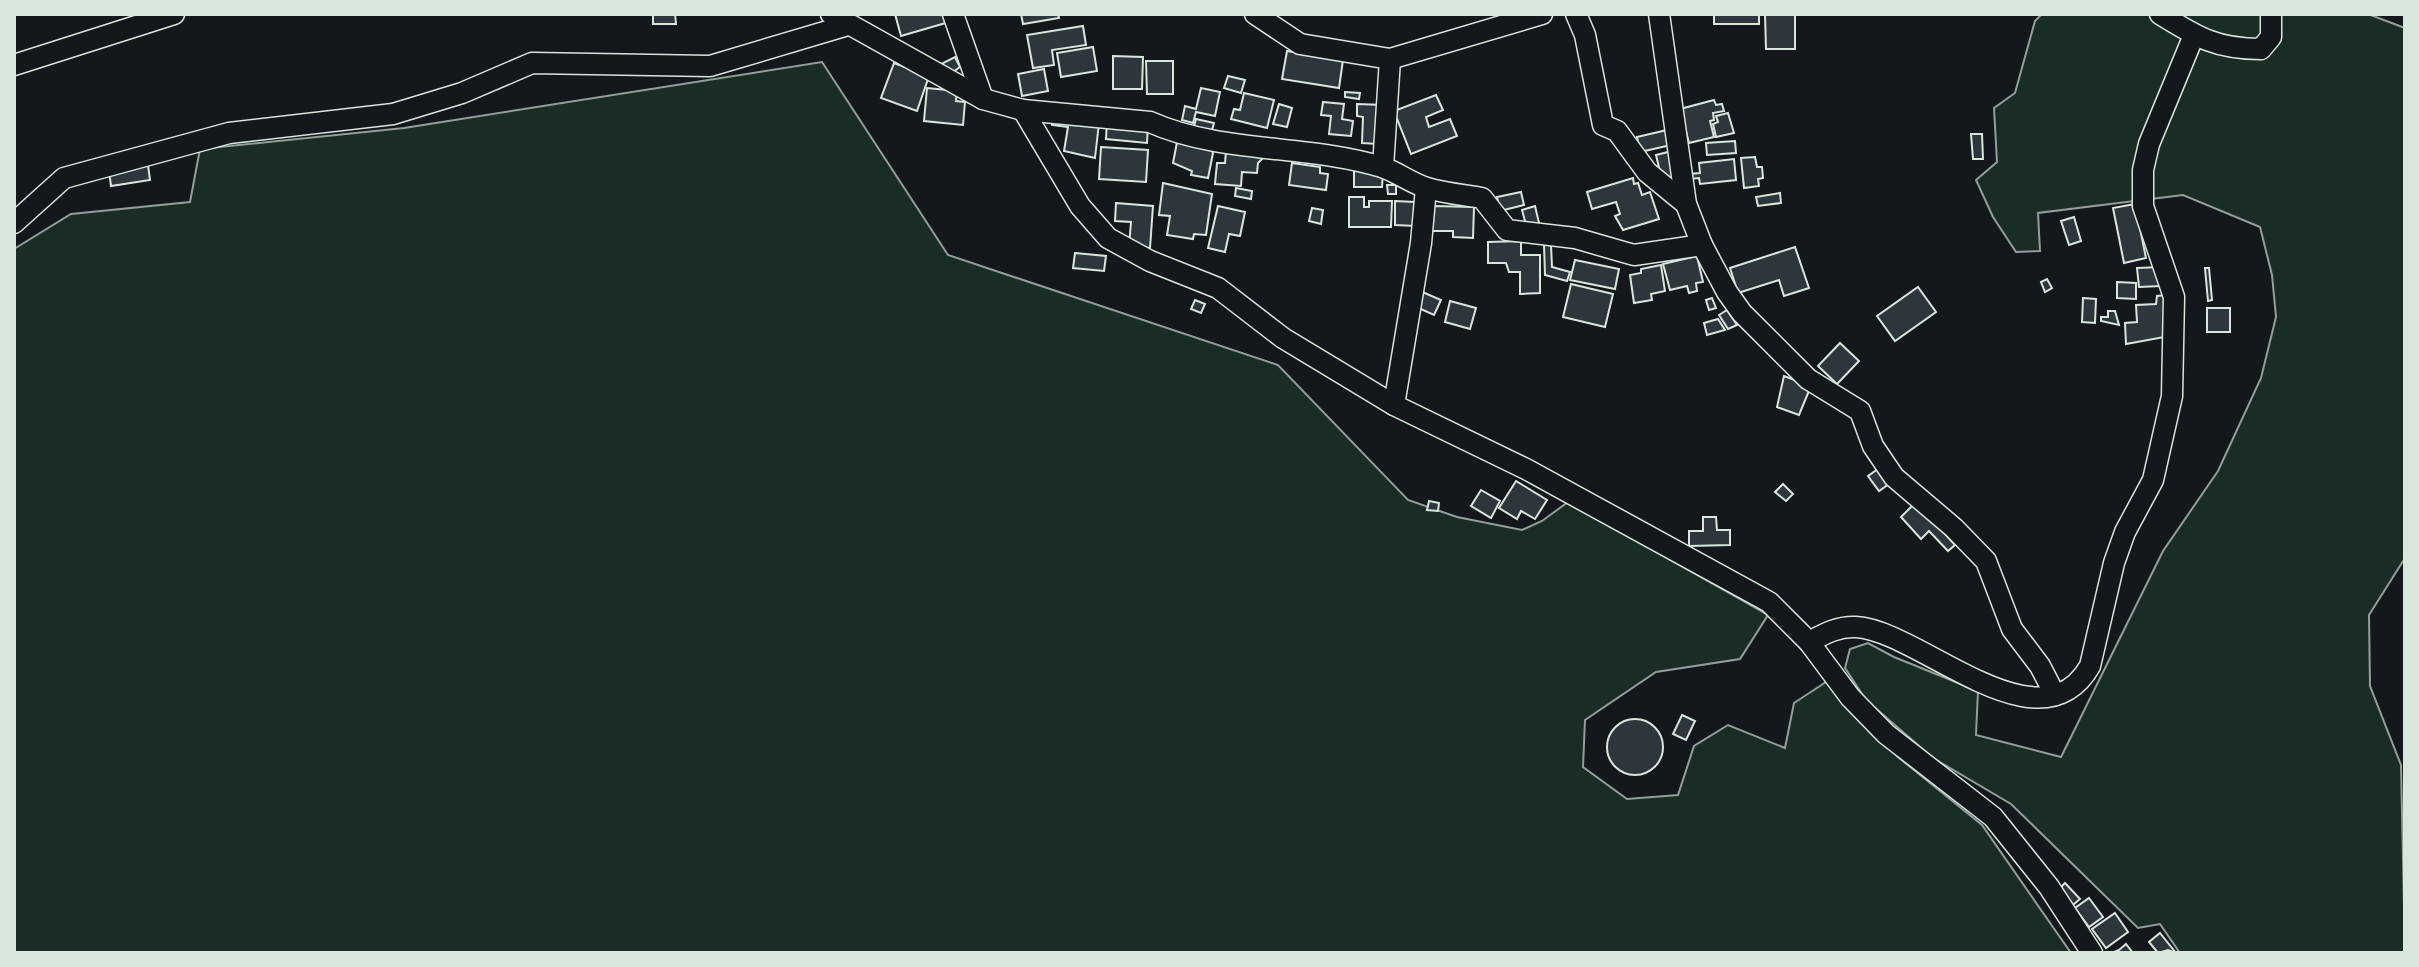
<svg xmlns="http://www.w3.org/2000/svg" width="2419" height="967" font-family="'Noto Sans',sans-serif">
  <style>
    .green { fill: #1a2d24; stroke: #939e99; stroke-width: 2 }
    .building { fill: #2c363c; stroke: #d8e6dc; stroke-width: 2 }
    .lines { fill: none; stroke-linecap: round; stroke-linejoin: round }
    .minor-casing { stroke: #d8e6dc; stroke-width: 23 }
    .minor { stroke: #14181c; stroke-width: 20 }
  </style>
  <rect width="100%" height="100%" fill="#14181c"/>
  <g class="green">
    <polygon points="2042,14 2368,14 2405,28 2405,558 2369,615 2370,686 2401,765 2405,953 2180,953 2160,924 2138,928 2011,804 1933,758 1866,700 1845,668 1850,649 1868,643 1894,657 1978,691 1976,735 2061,757 2163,551 2218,471 2261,378 2276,317 2272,275 2260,227 2183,195 2038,213 2040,251 2016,252 1993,217 1976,180 1997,162 1994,108 2015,93 2035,21"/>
    <polygon points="822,62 948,255 1278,365 1408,500 1457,517 1522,530 1542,521 1568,502 1768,615 1740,659 1656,672 1585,720 1583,767 1627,799 1678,795 1694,746 1728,725 1785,748 1794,703 1826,682 1898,757 1982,825 2071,953 14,953 14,249 71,214 190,202 200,149 404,128"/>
  </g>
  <g class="building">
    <polygon points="653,14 675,14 676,24 653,24"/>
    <polygon points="895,14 946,14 949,22 901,36"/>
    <polygon points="1021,14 1058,14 1059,18 1023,24"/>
    <rect x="1714" y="14" width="45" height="10"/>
    <polygon points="1765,14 1795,14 1795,49 1766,49"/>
    <polygon points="1083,26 1086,45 1052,50 1054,65 1033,68 1027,35"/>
    <polygon points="1093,47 1097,71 1061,77 1057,53"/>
    <polygon points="1287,51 1343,60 1339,88 1282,79"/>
    <polygon points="1113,56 1143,57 1142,89 1113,89"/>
    <polygon points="955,57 960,67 949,75 941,64"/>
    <polygon points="1146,61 1173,61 1173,94 1147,94"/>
    <polygon points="894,63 929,76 917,111 881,98"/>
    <polygon points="1044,69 1048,91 1022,96 1018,74"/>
    <polygon points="1228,76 1245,80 1241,93 1224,88"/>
    <polygon points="927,88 957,91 956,101 965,102 963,125 924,121"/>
    <polygon points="1201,88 1220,92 1215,116 1196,112 1193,123 1182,120 1185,106 1196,109"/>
    <polygon points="1345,92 1360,93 1359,99 1345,97"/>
    <polygon points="1244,93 1274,100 1267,128 1231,119 1234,109 1240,110"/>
    <polygon points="1436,95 1443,110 1426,117 1429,127 1450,119 1457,136 1411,154 1394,111"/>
    <polygon points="1714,100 1716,105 1722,104 1724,111 1713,113 1714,120 1710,121 1714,137 1689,143 1680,109"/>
    <polygon points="1323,102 1344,104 1342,119 1353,121 1351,136 1329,134 1331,116 1321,115"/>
    <polygon points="1279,104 1292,108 1287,127 1273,124"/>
    <polygon points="1357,104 1384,105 1378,144 1362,143 1363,117 1357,116"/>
    <polygon points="1728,113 1734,133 1716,137 1713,124 1718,122 1716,116"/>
    <polygon points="1053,118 1099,123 1095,158 1064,151 1068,127 1052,125"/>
    <polygon points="1196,119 1214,123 1211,134 1193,130"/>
    <polygon points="1107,121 1148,124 1147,143 1106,139"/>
    <polygon points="1667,130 1671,145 1640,152 1637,137"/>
    <polygon points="1971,134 1982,134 1983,159 1973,159"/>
    <polygon points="1178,137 1208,142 1213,153 1208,178 1191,175 1192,171 1173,163"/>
    <polygon points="1735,141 1736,153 1707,155 1706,143"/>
    <polygon points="1101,147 1148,150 1146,182 1099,179"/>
    <polygon points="1226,151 1264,157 1258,163 1257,173 1242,172 1241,186 1215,184 1217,163 1225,163"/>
    <polygon points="1672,151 1679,176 1662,180 1656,155"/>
    <polygon points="1755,157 1757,167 1762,167 1763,178 1758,179 1759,186 1744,188 1741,158"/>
    <polygon points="1734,159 1736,180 1700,184 1699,178 1690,179 1689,174 1700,173 1699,163"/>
    <polygon points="1292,163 1320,167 1320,173 1328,174 1326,190 1289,185"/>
    <polygon points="148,165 150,180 111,186 109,171"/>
    <polygon points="1354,171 1383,171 1382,187 1354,187"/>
    <polygon points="1633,178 1634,184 1638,183 1642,195 1650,192 1659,219 1623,230 1615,216 1620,214 1616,202 1592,209 1587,192"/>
    <polygon points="1163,183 1212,194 1206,235 1194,234 1193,239 1167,235 1170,216 1159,215"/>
    <polygon points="1387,185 1396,185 1396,194 1388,194"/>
    <polygon points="1236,188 1252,191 1251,199 1235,196"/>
    <polygon points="1521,192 1524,205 1500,211 1497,197"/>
    <polygon points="1780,193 1781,203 1758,206 1756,197"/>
    <polygon points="1349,197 1364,197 1364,207 1369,207 1369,201 1392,201 1391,227 1349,227"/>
    <polygon points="1395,201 1415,202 1415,226 1395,225"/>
    <polygon points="1116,203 1153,206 1150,248 1129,246 1131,222 1115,221"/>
    <polygon points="2135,204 2146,258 2124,263 2113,208"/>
    <polygon points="1218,206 1245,212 1240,236 1229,234 1225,252 1208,248"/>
    <polygon points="1433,206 1474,207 1473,238 1453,237 1453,231 1432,231"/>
    <polygon points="1535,206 1540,227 1526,225 1522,210"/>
    <polygon points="1312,208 1323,210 1321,224 1309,221"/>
    <polygon points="2074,217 2081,241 2069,245 2061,221"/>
    <polygon points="1521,241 1521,255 1540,255 1540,293 1520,294 1520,272 1509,272 1506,263 1488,263 1488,242"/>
    <polygon points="1544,245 1551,245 1552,267 1570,272 1567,281 1545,275"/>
    <polygon points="1795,247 1809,288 1784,296 1779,280 1738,293 1730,268"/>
    <polygon points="1075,253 1106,256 1104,271 1073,268"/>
    <polygon points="1697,256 1703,282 1696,283 1697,291 1689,293 1687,286 1670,290 1663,264"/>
    <polygon points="1575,260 1619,269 1615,289 1570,280"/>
    <polygon points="1661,265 1665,291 1651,294 1652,300 1634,303 1630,275 1641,273 1641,269"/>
    <polygon points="2161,267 2161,286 2139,287 2137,268"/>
    <polygon points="2205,268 2209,268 2212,300 2208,301"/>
    <polygon points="2047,279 2052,288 2045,292 2041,282"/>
    <polygon points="2117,282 2136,283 2136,299 2117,298"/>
    <polygon points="1571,284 1613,294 1605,327 1563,317"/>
    <polygon points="1918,287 1936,312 1895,341 1877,316"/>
    <polygon points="1420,291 1441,300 1434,315 1414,306"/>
    <polygon points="2166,295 2170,336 2126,344 2125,323 2137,322 2136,305 2156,304 2157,296"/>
    <polygon points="1712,298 1716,308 1709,310 1706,300"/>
    <polygon points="2083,298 2096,299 2095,323 2082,322"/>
    <polygon points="1195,300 1205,304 1201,313 1191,309"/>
    <polygon points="1450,301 1476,308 1470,329 1445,322"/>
    <rect x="2207" y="308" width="23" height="24"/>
    <polygon points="1727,310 1737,325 1728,329 1719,315"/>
    <polygon points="2108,311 2115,311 2119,325 2101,321 2101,317 2108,317"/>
    <polygon points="1718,319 1725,330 1707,335 1704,323"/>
    <polygon points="1840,343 1859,361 1837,384 1818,366"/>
    <polygon points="1784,376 1811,386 1799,415 1777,407"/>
    <polygon points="1878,469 1889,484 1879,491 1868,476"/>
    <polygon points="1516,481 1547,500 1535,519 1521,511 1517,519 1499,508"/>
    <polygon points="1783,484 1793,494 1786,501 1775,492"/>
    <polygon points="1481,490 1500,501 1491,518 1471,506"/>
    <polygon points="1429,501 1439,503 1438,511 1427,510"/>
    <polygon points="1916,502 1955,545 1948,551 1929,531 1921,539 1901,517"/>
    <polygon points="1703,517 1716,517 1717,530 1730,530 1730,545 1689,546 1689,531 1703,531"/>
    <polygon points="1682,715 1695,721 1686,740 1673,734"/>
    <circle cx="1635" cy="747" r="28"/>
    <polygon points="2065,883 2080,899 2073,905 2058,890"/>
    <polygon points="2089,898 2103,917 2089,927 2075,908"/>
    <polygon points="2115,913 2128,932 2106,948 2092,929"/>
    <polygon points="2160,933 2176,953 2168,950 2158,953 2149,942"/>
    <polygon points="2126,944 2133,953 2112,953 2119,950"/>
  </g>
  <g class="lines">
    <defs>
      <g id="minor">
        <path d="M 831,14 L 983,99 L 1023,110 L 1150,122 C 1222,154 1307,144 1382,167 C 1397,172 1411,183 1427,188 C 1444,193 1464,195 1482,198 L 1507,230 L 1575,238 L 1634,255 L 1702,245"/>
        <polyline points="953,14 983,99"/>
        <polyline points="1255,14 1300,44 1390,59 1383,167"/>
        <polyline points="1576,14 1585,35 1603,125 1617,131 1647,172 1686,204"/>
        <polyline points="1659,14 1686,204 1702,245 1727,292 1742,313 1808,379 1860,411 1873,446 1894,477 1954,528 1986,561 2012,629 2040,666 2055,695"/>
        <path d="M 2160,14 C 2197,37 2216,49 2261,49 L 2271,37 L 2271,14"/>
        <polyline points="1390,59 1542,14"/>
        <polyline points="14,65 174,14"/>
        <polyline points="1023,110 1080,206 1108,238 1150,261 1218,288 1283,338 1394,405 1526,469 1769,602 1809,642 1850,697 1886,734 1993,817 2049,887 2092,953"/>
        <polyline points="14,223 64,178 229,133 393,114 462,93 532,63 710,66 848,25"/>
        <polyline points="1394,405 1421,243 1426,188"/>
        <path d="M 1809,642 C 1824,634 1838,626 1856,627 C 1919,630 2039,754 2090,666 L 2114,563 L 2125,532 L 2153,480 L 2172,396 L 2174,297 L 2143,206 L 2143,170 L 2149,144 L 2194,35"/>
      </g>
    </defs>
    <use href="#minor" class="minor-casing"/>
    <use href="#minor" class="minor"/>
  </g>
  <rect width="2419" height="967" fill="none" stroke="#d8e6dc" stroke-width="32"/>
</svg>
